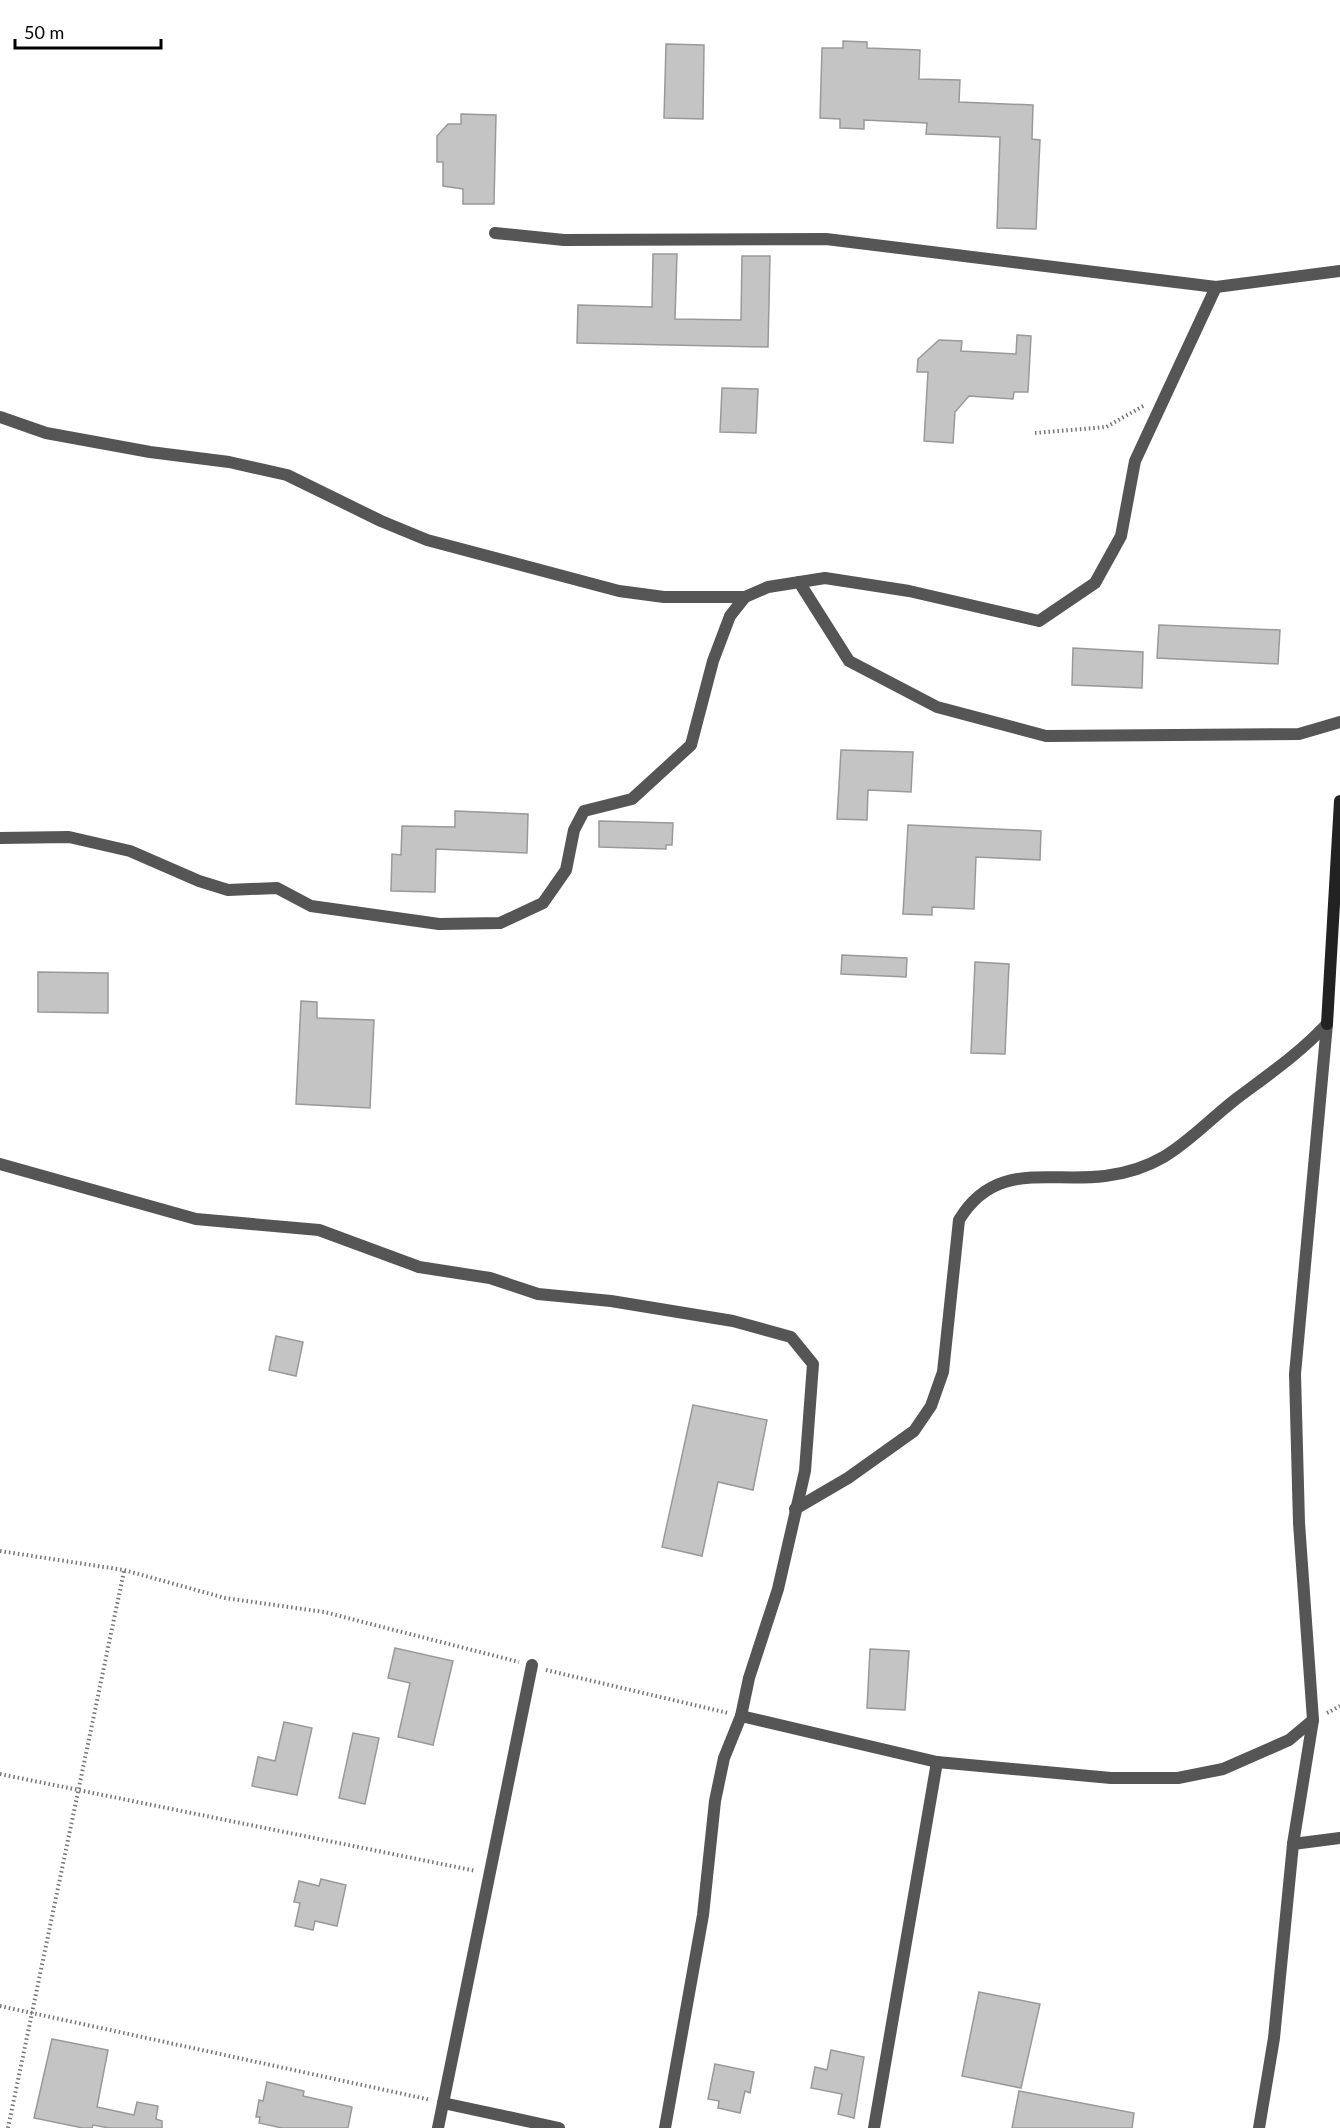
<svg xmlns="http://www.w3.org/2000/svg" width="1340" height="2128" font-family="Lato,sans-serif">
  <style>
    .building { fill: #c4c4c4; stroke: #999; stroke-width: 1.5 }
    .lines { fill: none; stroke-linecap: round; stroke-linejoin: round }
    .path { stroke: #777; stroke-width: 4; stroke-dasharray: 1.5 3; stroke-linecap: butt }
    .street { stroke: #555; stroke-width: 12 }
    .secondary { stroke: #222; stroke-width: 12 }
  </style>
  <rect width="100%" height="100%" fill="#fff"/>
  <g class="building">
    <polygon points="843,41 867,42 867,48 920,50 919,79 960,80 959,102 1033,105 1032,139 1040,140 1036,229 997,228 1000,137 926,134 927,123 864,120 864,129 840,128 840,119 820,118 822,48 843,48"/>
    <polygon points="666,44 704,45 703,119 664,118"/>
    <polygon points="461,114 496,115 494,204 463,204 463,189 443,186 443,162 437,162 437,136 448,124 461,124"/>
    <polygon points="653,254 677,254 675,319 741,320 742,256 770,256 768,347 577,343 578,305 652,307"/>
    <polygon points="1017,335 1031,336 1028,392 1014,392 1013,399 969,396 955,412 953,443 924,441 928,372 917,372 918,359 939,340 962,341 961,351 1016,354"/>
    <polygon points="722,388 758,389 756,433 720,432"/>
    <polygon points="1159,625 1280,630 1278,664 1157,658"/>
    <polygon points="1073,648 1143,652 1142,688 1072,685"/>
    <polygon points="841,750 913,752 911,792 868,790 867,820 837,819"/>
    <polygon points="455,811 528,814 527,853 436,849 435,892 391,891 392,854 401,855 402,826 455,827"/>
    <polygon points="599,821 673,823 672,845 666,845 666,849 599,847"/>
    <polygon points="908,825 1041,831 1040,860 976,857 974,909 932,907 932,915 903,914"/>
    <polygon points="842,955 907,958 906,977 841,974"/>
    <polygon points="975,962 1009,964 1005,1054 971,1053"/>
    <polygon points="38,972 108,973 108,1013 38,1012"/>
    <polygon points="301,1001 317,1002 317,1018 374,1020 370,1108 296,1104"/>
    <polygon points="276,1336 303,1342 296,1376 269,1370"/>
    <polygon points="693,1405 767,1420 753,1490 718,1482 702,1556 662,1547"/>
    <polygon points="395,1648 453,1661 433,1745 398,1737 410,1683 388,1678"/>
    <polygon points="870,1649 909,1651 905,1710 867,1708"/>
    <polygon points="284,1722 312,1728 297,1795 252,1786 258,1757 275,1761"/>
    <polygon points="353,1733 379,1738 365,1804 339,1798"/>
    <polygon points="321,1879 346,1885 337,1926 315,1921 313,1930 295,1926 300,1903 294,1902 299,1881 319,1886"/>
    <polygon points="979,1992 1040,2004 1021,2088 962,2076"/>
    <polygon points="52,2039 108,2050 97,2107 134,2115 137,2102 158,2106 156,2119 162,2121 162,2128 109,2128 93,2125 92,2128 83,2128 34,2118"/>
    <polygon points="831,2050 864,2057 854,2118 838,2114 842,2094 811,2088 815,2067 827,2070"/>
    <polygon points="715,2064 754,2072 750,2093 745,2091 740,2113 718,2108 719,2101 708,2099"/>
    <polygon points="267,2082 304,2091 303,2096 352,2107 348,2128 282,2128 259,2123 260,2117 256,2117 259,2100 263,2101"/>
    <polygon points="1019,2091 1134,2113 1132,2128 1012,2128"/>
  </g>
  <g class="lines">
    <g class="path">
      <polyline points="1035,433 1106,427 1145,405"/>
      <polyline points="0,1551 124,1570 225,1598 324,1612 519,1662"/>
      <polyline points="546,1670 728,1713"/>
      <polyline points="1327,1713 1340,1706"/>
      <polyline points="0,1774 476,1871"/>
      <polyline points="0,2006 431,2100"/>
      <polyline points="8,2128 124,1571"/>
    </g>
    <g class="street">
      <polyline points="495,233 564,240 826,239 1216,287 1340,271"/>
      <polyline points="0,417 46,433 150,452 229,462 287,475 381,521 427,540 619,591 664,597 745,597 768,587 825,578 909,591 1039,621 1095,583 1121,536 1135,461 1216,287"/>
      <polyline points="799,582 849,661 937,707 1046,736 1299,734 1340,722"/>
      <polyline points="0,838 69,837 130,851 199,881 228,890 277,888 311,906 439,924 500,923 543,903 566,870 574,830 584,811 632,799 691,745 713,661 730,616 745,597"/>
      <polyline points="0,1164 196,1219 319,1230 419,1267 490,1278 538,1294 611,1301 733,1321 791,1337 813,1364 805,1471 778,1589 749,1678 741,1716 724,1758 715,1801 703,1915 665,2128"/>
      <path d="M 795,1509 L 848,1478 L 914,1431 L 931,1406 L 943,1372 L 959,1220 C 995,1160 1048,1183 1105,1176 C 1169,1168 1190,1135 1236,1099 C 1268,1075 1300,1053 1327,1024"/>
      <polyline points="741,1716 937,1762 1111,1778 1178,1778 1223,1769 1289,1740 1313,1720"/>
      <polyline points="1293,1844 1340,1838"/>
      <polyline points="443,2103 559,2128"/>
      <polyline points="438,2128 532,1665"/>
      <polyline points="874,2128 937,1762"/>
      <polyline points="1259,2128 1274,2038 1293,1844 1313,1720 1299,1523 1295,1374 1327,1024"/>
    </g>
    <polyline class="secondary" points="1327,1024 1340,801"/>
  </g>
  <path d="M15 39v9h146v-9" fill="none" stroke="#000000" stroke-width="3"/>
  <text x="24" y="39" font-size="18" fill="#000000" stroke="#ffffff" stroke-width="4.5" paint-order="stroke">50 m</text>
</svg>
